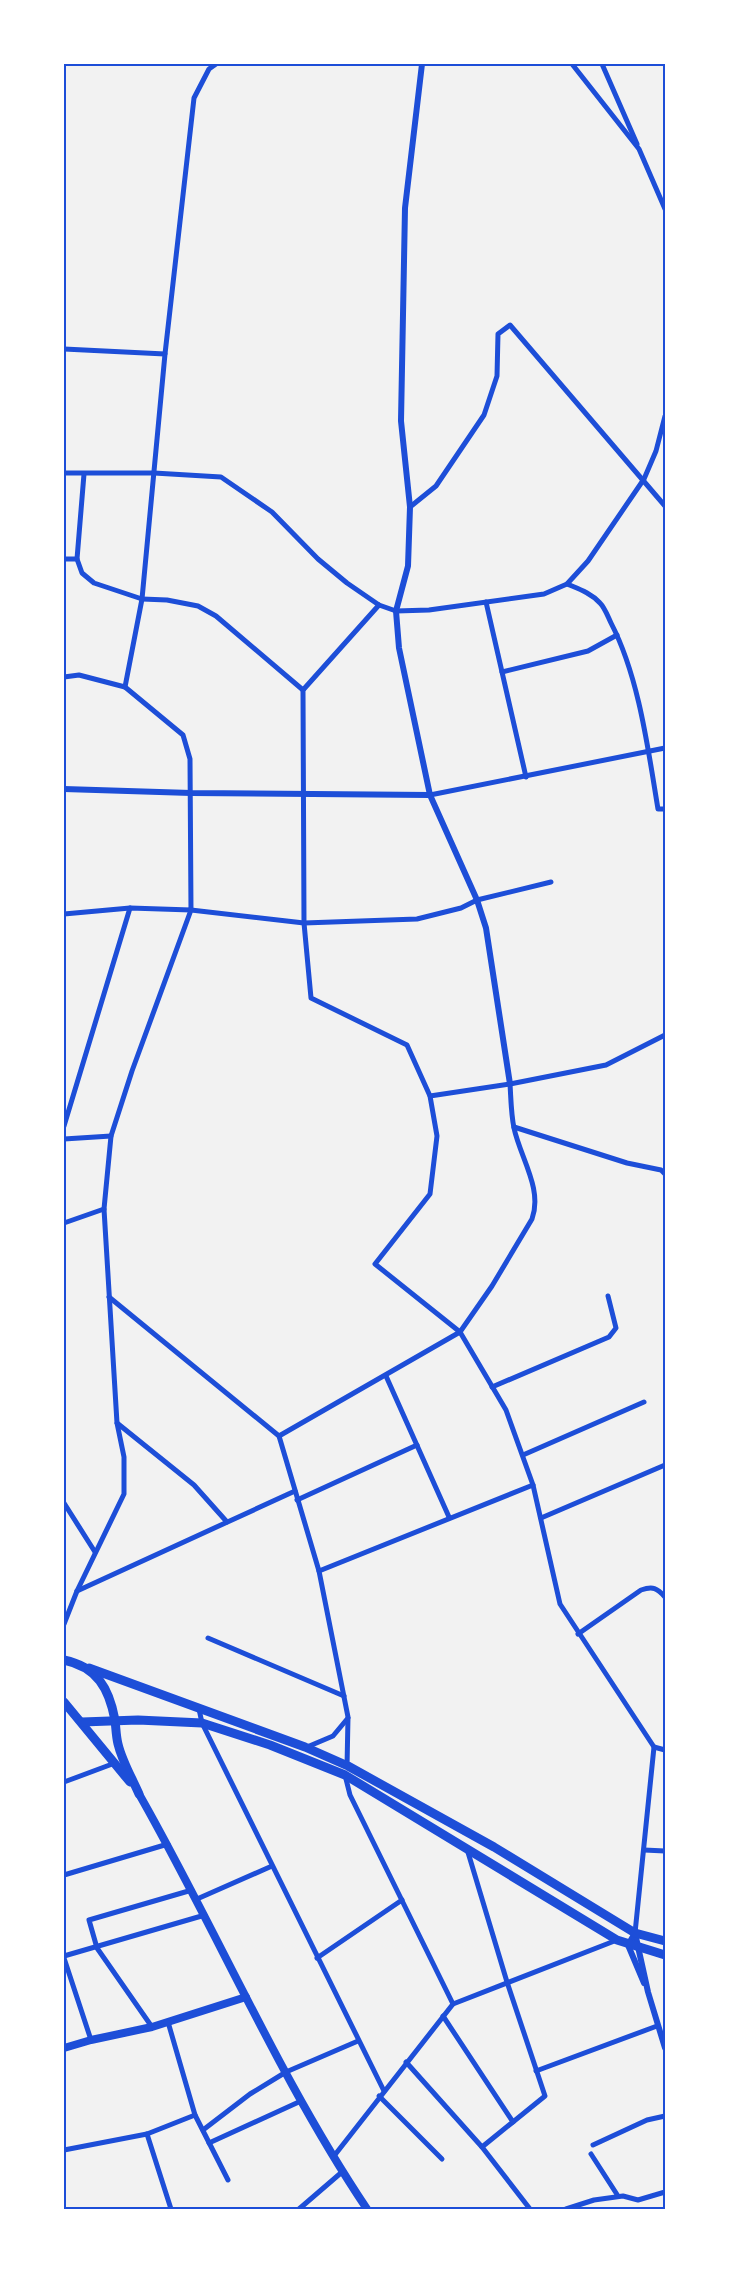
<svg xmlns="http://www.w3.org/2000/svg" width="729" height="2273" font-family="Jost,sans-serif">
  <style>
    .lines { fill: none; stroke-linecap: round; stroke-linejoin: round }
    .minor { stroke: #1d4ed8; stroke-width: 5 }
    .tertiary { stroke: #1d4ed8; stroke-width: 6 }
    .secondary { stroke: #1d4ed8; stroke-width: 8 }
    .primary { stroke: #1d4ed8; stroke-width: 9 }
    .neatline { fill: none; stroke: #1d4ed8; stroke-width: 2 }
  </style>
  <rect width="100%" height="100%" fill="#f2f2f2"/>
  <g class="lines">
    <g class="minor">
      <polyline points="572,64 639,149 665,209"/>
      <polyline points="602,64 637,144"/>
      <polyline points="64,349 165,354"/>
      <polyline points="64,473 154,473 221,477 272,512 318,559 347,583 379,605 396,611 429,610 544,594 567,584 588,561 644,479 656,451 665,416"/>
      <polyline points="410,507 436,486 484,415 497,376 498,334 510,325 665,506"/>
      <polyline points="64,559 77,559 82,573 94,583 142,599 167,600 198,606 216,616 303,690"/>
      <polyline points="77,559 84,474"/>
      <path d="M 567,584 C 579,589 591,593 600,603 C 605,608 608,617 611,623 C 639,677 648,749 658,809 L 665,809"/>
      <polyline points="486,602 526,777"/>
      <polyline points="379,605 303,690 304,923 311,998 407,1045 430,1096 437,1136 430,1194 375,1264 460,1332 506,1410 533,1485 560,1604 654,1747 635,1933"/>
      <polyline points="502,672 588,651 617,635"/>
      <polyline points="64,677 79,675 125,687"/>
      <polyline points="430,795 665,748"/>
      <polyline points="64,914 130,908 191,910 190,759 183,735 125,687 142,599 165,354 194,98 209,69 216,64"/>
      <polyline points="430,1096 510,1084 606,1065 665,1035"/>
      <polyline points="64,1126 130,908"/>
      <polyline points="514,1127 627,1163 661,1170 665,1174"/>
      <polyline points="64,1139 111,1136"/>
      <polyline points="64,1223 104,1209"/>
      <polyline points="109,1297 279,1436 319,1571 348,1717 347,1767"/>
      <polyline points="386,1376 449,1517"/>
      <polyline points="492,1387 609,1337 616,1328 608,1296"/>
      <polyline points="117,1423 194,1485 227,1522"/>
      <path d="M 279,1436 L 460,1332 L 492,1286 L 532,1219 C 543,1189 520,1157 514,1128 C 511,1114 511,1099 510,1084"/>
      <polyline points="523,1455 644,1402"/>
      <polyline points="297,1500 417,1445"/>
      <polyline points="64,1503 95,1552"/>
      <polyline points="541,1518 665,1465"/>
      <polyline points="319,1571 533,1485"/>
      <polyline points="77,1591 295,1491"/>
      <polyline points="64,1624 77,1591 124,1494 124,1457 117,1423 104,1209 111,1136 132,1071 191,910 304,923 417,919 461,908 477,900 551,882"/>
      <path d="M 578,1634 L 641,1590 C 653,1586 657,1588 665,1597"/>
      <polyline points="208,1638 344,1696"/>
      <polyline points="199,1709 202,1723 384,2091"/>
      <polyline points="307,1747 333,1736 348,1718"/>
      <polyline points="654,1747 665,1750"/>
      <polyline points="345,1775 350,1795 453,2004"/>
      <polyline points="64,1782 115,1763"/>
      <polyline points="467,1849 507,1982 545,2096 482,2147"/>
      <polyline points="644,1850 665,1851"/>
      <polyline points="64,1875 168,1844"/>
      <polyline points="197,1899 272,1866"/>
      <polyline points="64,1956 205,1915"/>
      <polyline points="64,1958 91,2040"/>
      <polyline points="317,1958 402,1900"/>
      <polyline points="443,2016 513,2122"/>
      <polyline points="168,2022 195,2115 228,2180"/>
      <polyline points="152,2027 97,1948 89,1920 192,1890"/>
      <polyline points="406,2062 482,2147 530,2209"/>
      <polyline points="536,2071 657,2026"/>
      <polyline points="379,2096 442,2159"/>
      <polyline points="203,2130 250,2094 286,2072 358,2041"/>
      <polyline points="147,2134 171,2209"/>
      <polyline points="209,2143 301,2101"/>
      <polyline points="593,2145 647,2120 665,2116"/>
      <polyline points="64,2150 147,2134 195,2115"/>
      <polyline points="591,2154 618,2196"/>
      <polyline points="334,2156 453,2004 617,1940"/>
      <polyline points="299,2209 342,2172"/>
      <polyline points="566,2209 594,2200 623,2196 638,2200 665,2192"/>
    </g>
    <g class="tertiary">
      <polyline points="422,64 405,208 401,421 410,507 408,566 396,611 399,648 430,795 477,900 486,928 510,1084"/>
      <polyline points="64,789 191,793 430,795"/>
      <polyline points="635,1933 648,1992 665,2048"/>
      <polyline points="635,1933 628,1945 644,1983"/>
    </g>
    <g class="secondary">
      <path d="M 139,1794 C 217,1931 279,2078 367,2209"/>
      <polyline points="64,2048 91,2040 152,2027 246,1997"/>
    </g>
    <g class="primary">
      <path d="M 64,1660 C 97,1667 109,1688 115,1720 C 116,1728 116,1736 118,1744 C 122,1761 132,1778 139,1794"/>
      <polyline points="89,1668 305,1747 348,1766 494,1847 635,1933 665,1941"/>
      <polyline points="64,1702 130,1782"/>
      <polyline points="82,1722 138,1720 202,1723 270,1745 345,1775 617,1940 665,1955"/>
    </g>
  </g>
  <rect width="729" height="2273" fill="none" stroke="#ffffff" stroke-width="130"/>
  <rect x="65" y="65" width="599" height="2143" class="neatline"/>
</svg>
